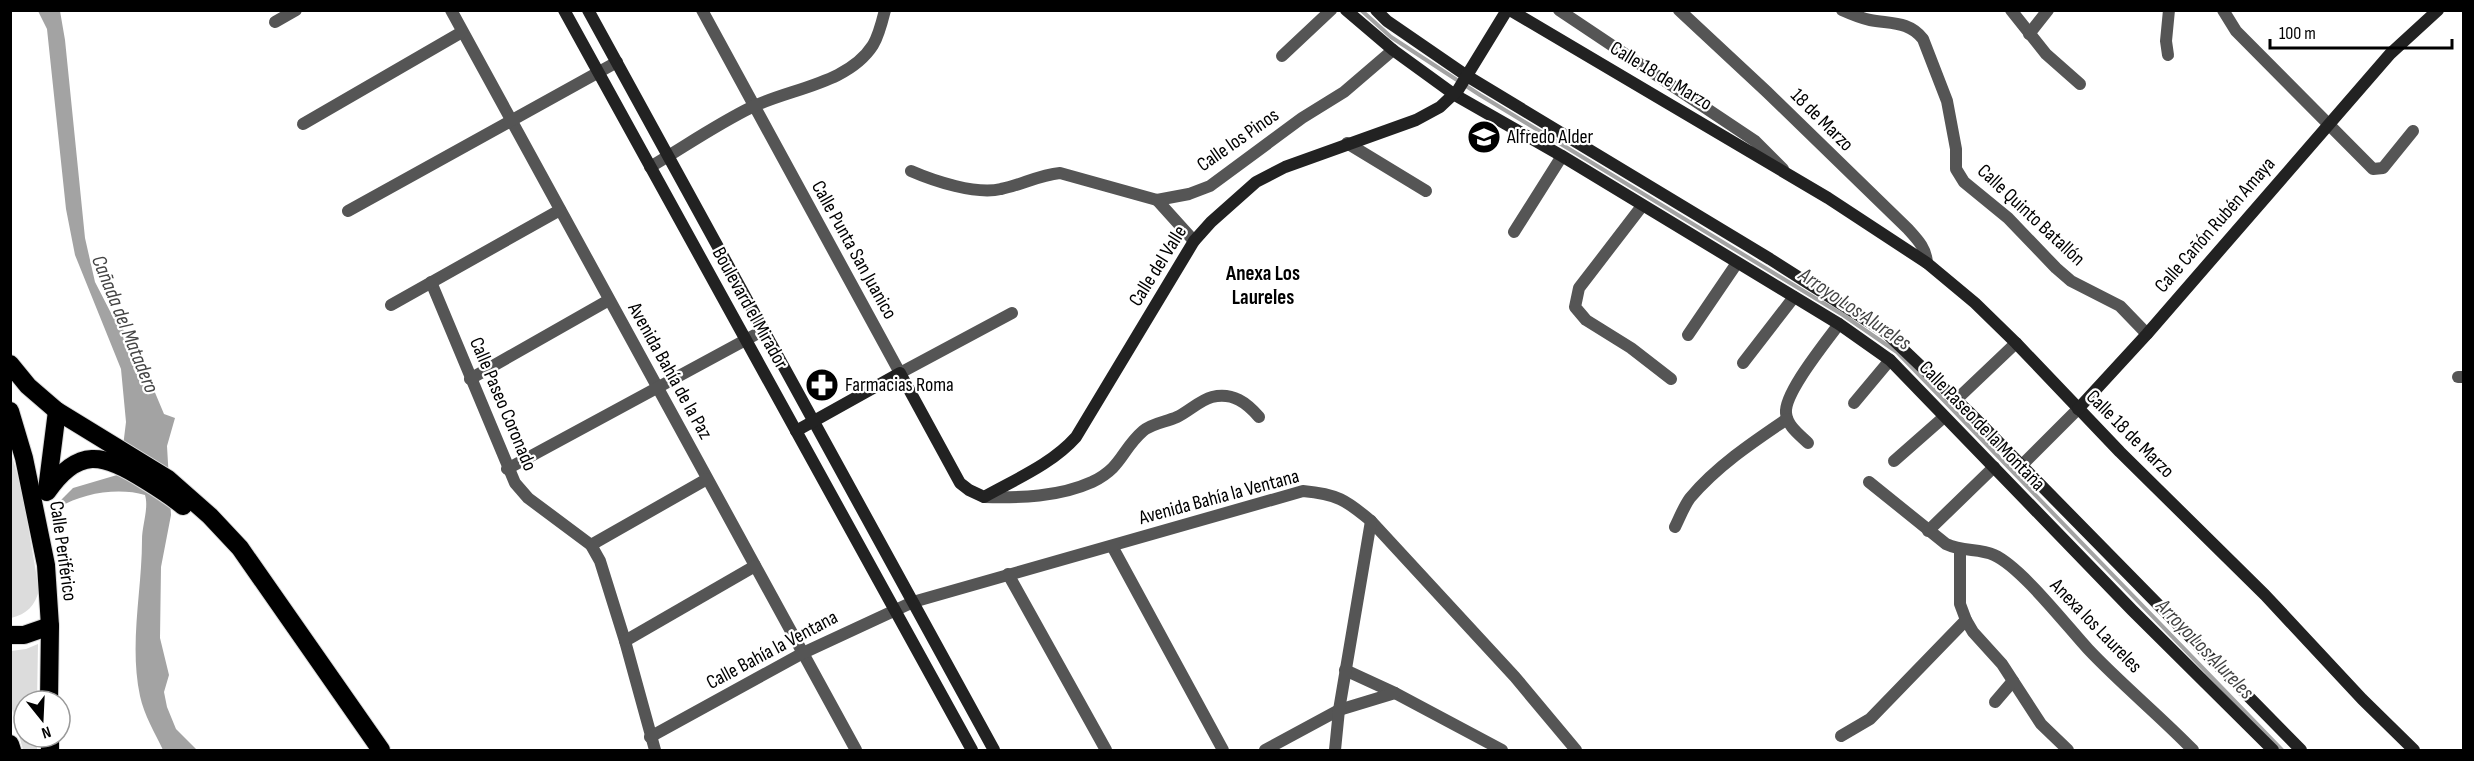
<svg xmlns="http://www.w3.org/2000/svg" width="2474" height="761" font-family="'Sofia Sans Condensed',sans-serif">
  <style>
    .green { fill: #dcdcdc }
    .water { fill: #a3a3a3 }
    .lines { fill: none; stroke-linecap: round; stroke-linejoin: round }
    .stream { stroke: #a3a3a3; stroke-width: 4 }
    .highway-casing { stroke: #dbdbdb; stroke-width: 20 }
    .street { stroke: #555; stroke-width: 12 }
    .secondary { stroke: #222; stroke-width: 12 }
    .highway { stroke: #000; stroke-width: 18 }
    .labels { text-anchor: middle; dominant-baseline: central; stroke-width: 4.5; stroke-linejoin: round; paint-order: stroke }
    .street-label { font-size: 20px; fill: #000; stroke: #fff }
    .poi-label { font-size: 20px; fill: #000; stroke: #fff; text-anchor: start }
    .neighbourhood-label { font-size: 21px; font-weight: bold; fill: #000; stroke: #fff }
    .water-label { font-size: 21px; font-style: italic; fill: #444; stroke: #fff }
  </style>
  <rect width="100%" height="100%" fill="#fff"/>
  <g class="green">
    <path d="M 10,449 L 22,491 L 39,590 C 35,606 27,614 11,618 Z"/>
    <polygon points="38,644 37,701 24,701 24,737 37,737 37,750 23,750 11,705 11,651 26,649"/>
  </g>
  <path class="water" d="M 38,11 L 60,11 L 65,40 L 85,238 L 95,282 L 112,315 L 135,345 L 164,414 L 175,418 L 167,446 L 171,515 L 161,567 L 160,638 L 169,675 L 164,692 L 167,707 L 176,729 L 197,750 L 163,750 C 155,733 144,715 140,696 C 129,644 142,591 142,540 C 142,525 149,508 145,495 C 119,487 82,493 60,507 L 58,503 L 73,488 L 117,475 L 120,471 L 126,422 L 121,369 L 75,255 L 66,209 L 47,29 Z"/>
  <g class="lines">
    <polyline class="stream" points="1361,10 1391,37 1480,95 1843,315 1897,352 2282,750"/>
    <defs>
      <g id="highway">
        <polyline points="10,364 28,386 57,411 168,479 210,516 240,548 381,750"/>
        <polyline points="10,411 24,458 46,565 50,626 49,701"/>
        <polyline points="47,490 57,411"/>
        <path d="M 47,492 C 78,447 103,453 145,480 C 158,488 171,496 183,506"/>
        <polyline points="10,635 24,635 50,626"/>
        <polyline points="50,737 50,750"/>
        <polyline points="10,744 12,750"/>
      </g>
    </defs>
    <use href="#highway" class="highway-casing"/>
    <g class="street">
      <polyline points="451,10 856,750"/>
      <polyline points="702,10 900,373 1012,313"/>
      <polyline points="1559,10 1755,141 1783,169"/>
      <path d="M 1679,10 L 1767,92 L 1908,229 C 1918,240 1926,248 1927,263"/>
      <path d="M 1842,10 C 1851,14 1860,18 1870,20 C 1891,24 1909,21 1923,39 L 1947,101 L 1956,149 L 1956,169 L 1964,182 L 2008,218 L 2056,268 L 2071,281 L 2120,306 L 2147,334"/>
      <polyline points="2011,10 2046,54 2080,84"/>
      <polyline points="2223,10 2236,31 2373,169 2383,168 2413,131"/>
      <polyline points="275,22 296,10"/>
      <polyline points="2029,34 2048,10"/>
      <polyline points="2168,55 2166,41 2169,10"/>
      <polyline points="1282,56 1331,10"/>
      <polyline points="303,124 462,32"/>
      <polyline points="1347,143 1426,191"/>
      <path d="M 650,167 C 684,147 717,124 752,107 C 791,88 848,84 873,45 C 879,35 882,22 885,10"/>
      <path d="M 911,171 C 934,181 976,195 1001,189 C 1021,185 1039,175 1060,173 L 1157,200 L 1189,194 L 1210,186 L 1302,118 L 1344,92 L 1393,50"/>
      <polyline points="1157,200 1194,241"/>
      <polyline points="1642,206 1579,288 1575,307 1586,320 1631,348 1671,379"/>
      <polyline points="348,211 617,62"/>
      <polyline points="1514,232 1562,156"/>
      <polyline points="431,282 515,483 528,498 591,545 600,561 625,641 655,750"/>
      <polyline points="391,305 560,210"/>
      <polyline points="1688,335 1737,263"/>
      <polyline points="1743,363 1794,297"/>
      <polyline points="2458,377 2464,377"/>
      <polyline points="470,379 609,300"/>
      <polyline points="1956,400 2016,343"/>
      <polyline points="1854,403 1890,360"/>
      <path d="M 1808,443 C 1800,435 1787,426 1786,413 C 1784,393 1826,342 1839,324"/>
      <polyline points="1894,461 1944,417"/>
      <polyline points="2021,466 2078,409"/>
      <polyline points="507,469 764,330"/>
      <path d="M 1869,482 L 1946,544 C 1963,552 1979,548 1994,555 C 2021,567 2066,625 2088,649 C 2121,684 2159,715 2193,750"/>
      <path d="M 984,497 C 1020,498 1059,497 1092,482 C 1123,467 1121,450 1143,431 C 1152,423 1166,422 1177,417 C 1188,412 1200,400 1212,397 C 1233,392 1247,403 1259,417"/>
      <path d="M 1675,527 C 1680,517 1684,506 1690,498 C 1717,466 1753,442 1787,419"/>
      <polyline points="1928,531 1994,467"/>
      <polyline points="591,545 707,479"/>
      <polyline points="1112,546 1223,750"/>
      <polyline points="1960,550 1960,604 1966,620 1973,632 2002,664 2041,724 2068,750"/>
      <polyline points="1008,574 1106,750"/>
      <polyline points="625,641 755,566"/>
      <polyline points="1345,670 1395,693 1502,750"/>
      <polyline points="1995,702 2013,681"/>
      <polyline points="1841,736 1870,719 1966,620"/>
      <path d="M 650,737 L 803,653 L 913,602 L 1303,491 C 1337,494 1346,500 1371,521 L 1515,677 L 1576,750"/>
      <polyline points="1265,750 1339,710 1395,693"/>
      <polyline points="1335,750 1339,710 1371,521"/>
    </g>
    <g class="secondary">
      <polyline points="564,10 972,750"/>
      <polyline points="588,10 994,750"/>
      <polyline points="1346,10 1393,50 1455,95 1562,156 1839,324 1890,360 2132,610 2273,750"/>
      <polyline points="1376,10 1387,21 1467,76 1770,259 1885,332 1969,412 2301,750"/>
      <polyline points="1510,10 1828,198 1927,263 1975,303 2016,343 2120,452 2265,595 2362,699 2414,750"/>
      <polyline points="2078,409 2147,334 2390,54 2438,10"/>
      <path d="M 796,431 L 900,373 L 960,483 L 969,490 L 984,497 C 1016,479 1052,464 1076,437 L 1194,241 L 1211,222 L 1256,182 L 1285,167 L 1416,120 L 1440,107 L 1458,90 L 1507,10"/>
    </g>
    <use href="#highway" class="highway"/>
  </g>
  <defs>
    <symbol id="school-disc" viewBox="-11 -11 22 22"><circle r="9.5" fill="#000" stroke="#fff"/><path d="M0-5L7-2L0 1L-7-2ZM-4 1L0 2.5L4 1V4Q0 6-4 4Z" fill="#fff"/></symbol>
    <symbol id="pharmacy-disc" viewBox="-11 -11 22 22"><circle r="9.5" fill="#000" stroke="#fff"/><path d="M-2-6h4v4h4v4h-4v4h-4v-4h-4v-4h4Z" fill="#fff"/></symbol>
  </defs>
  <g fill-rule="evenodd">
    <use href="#school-disc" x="1465" y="118" width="38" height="38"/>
    <use href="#pharmacy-disc" x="803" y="366" width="38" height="38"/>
  </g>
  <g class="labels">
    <g class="street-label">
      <text transform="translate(1661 76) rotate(31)">Calle 18 de Marzo</text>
      <text transform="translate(1822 120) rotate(45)">18 de Marzo</text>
      <text transform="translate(1238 140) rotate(-35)">Calle los Pinos</text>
      <text transform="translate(2031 215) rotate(43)">Calle Quinto Batallón</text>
      <text transform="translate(2215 225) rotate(-49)">Calle Cañón Rubén Amaya</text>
      <text transform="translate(854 250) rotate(61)">Calle Punta San Juanico</text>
      <text transform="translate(1158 266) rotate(-58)">Calle del Valle</text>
      <text transform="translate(750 308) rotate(61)">Boulevard el Mirador</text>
      <text transform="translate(670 371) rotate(61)">Avenida Bahía de la Paz</text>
      <text transform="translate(503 404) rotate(67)">Calle Paseo Coronado</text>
      <text transform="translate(1982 426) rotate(46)">Calle Paseo de la Montaña</text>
      <text transform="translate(2130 434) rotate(45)">Calle 18 de Marzo</text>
      <text transform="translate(1219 497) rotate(-15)">Avenida Bahía la Ventana</text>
      <text transform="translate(63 551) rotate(82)">Calle Periférico</text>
      <text transform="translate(2096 626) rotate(46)">Anexa los Laureles</text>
      <text transform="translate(772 650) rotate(-28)">Calle Bahía la Ventana</text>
    </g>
    <g class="poi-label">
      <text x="1507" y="137">Alfredo Alder</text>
      <text x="845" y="385">Farmacias Roma</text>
    </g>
    <g class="neighbourhood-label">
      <text x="1263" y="273">Anexa Los<tspan x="1263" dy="24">Laureles</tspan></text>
    </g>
    <g class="water-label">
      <text transform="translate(1855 309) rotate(34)">Arroyo Los Alureles</text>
      <text transform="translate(125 324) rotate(68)">Cañada del Matadero</text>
      <text transform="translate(2205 649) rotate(46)">Arroyo Los Alureles</text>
    </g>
  </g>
  <rect width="2474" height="761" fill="none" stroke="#000000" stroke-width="24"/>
  <g transform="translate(42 719) rotate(162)"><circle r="28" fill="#ffffff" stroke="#999999" stroke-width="1.5"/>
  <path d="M0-4.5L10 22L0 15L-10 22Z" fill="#000000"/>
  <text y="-9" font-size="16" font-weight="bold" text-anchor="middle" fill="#000000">N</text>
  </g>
  <path d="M2270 39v9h182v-9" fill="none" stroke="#000000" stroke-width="3"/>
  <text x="2279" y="39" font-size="18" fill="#000000" stroke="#ffffff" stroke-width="4.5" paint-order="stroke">100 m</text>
</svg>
